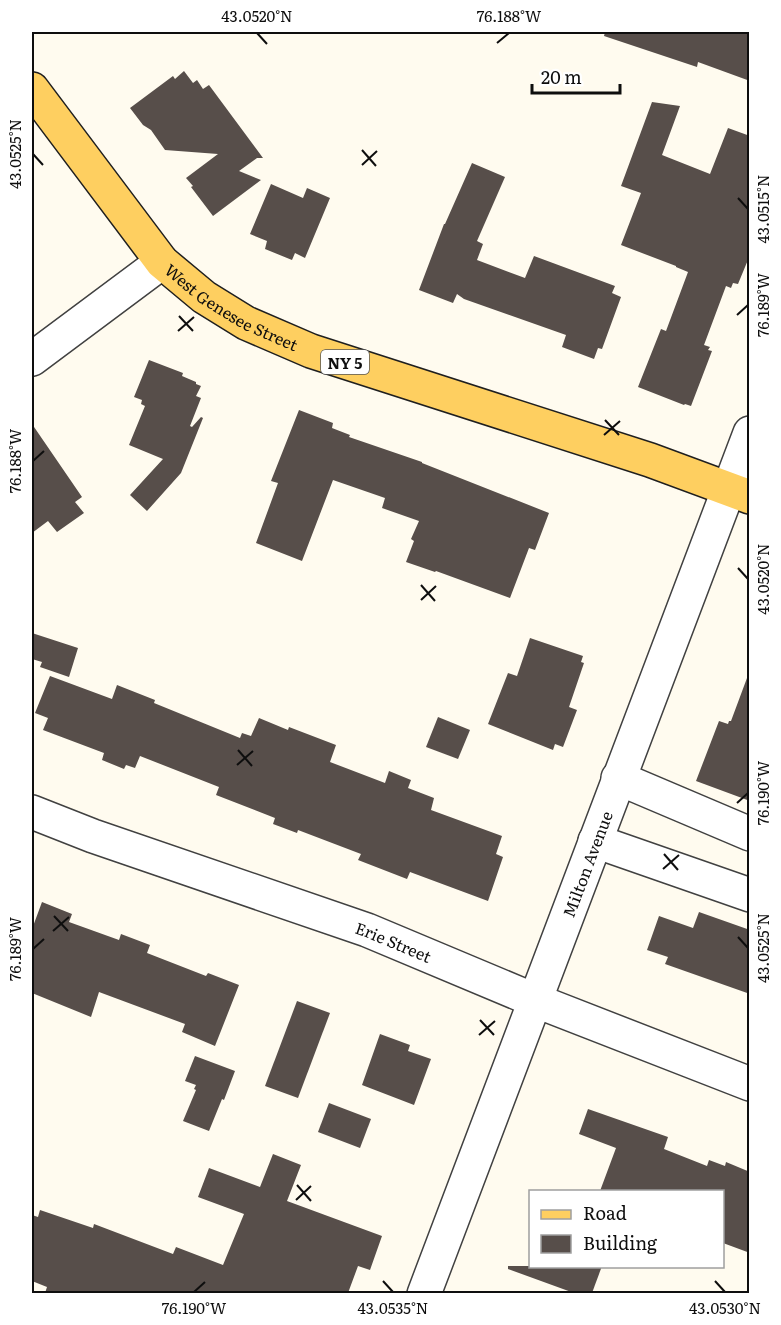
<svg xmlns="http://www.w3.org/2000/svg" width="781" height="1325" font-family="Literata,serif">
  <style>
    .building { fill: #574e4a }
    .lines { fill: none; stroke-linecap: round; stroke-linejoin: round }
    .minor-casing { stroke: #414141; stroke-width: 36 }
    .major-casing { stroke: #1f1f1f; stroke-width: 36 }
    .minor { stroke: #fff; stroke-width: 33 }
    .major { stroke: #fecf60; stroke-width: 33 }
    .ticks { fill: none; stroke: #0e0e0e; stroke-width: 2 }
    .labels { text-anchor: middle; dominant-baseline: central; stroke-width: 6; stroke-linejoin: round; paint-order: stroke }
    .shield { fill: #fff; stroke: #565656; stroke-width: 1.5 }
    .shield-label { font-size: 15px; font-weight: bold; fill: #0e0e0e }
    .street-label { font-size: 16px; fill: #0e0e0e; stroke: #fff }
    .neatline { fill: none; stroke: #0e0e0e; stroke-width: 2 }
    .ticks-label { font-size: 15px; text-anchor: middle; fill: #0e0e0e }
  </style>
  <rect width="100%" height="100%" fill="#fffbef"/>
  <g class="building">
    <polygon points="605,32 750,32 750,81 698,62 697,67 604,36"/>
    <polygon points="184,71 193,83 197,80 203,89 209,85 263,158 257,158 239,171 261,180 213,216 191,187 193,186 186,178 218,154 165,150 151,130 143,125 130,108 173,76 175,79"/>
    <polygon points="652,102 680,106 662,155 710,174 728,128 750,136 750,255 738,284 733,283 731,288 726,286 704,345 710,347 708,350 712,351 691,406 685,404 684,405 638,387 661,329 666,331 688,272 676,267 676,266 621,245 641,193 621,186"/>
    <polygon points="472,163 505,177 477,241 483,244 477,260 525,278 534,256 615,286 612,293 621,297 602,349 598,348 594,359 562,347 566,335 464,299 457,294 453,303 419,290 444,224 445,224"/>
    <polygon points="271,184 303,198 307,188 330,198 305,258 295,253 292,260 265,249 267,241 250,234"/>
    <polygon points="149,360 183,373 182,376 196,382 196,384 201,386 196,396 201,398 190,426 192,427 201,417 203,418 181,473 147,511 130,495 163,459 129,445 145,406 141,404 142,400 134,397"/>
    <polygon points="299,410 333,423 332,428 350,435 349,437 422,462 422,463 549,513 535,550 529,548 510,598 436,571 435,572 406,562 414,541 411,539 419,521 382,508 385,498 333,480 302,561 256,543 278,483 271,481"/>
    <polygon points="32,424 82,497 75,502 84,513 57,532 48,521 32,533"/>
    <polygon points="32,633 78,648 69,677 40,667 42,662 32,659"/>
    <polygon points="530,638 583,656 581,662 584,663 569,707 577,710 563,747 555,744 553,750 488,724 508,673 517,676"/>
    <polygon points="50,676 112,699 117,685 155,700 154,703 240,738 242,733 251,736 259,718 288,730 289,727 336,745 330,762 385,783 389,771 411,780 408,788 434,798 431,810 502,836 496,854 503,857 488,901 410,872 407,879 358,860 361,854 298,830 297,833 273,824 275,818 216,795 219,787 140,756 135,768 126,765 124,769 102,760 104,753 43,730 48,718 35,713"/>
    <polygon points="747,678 750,679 750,801 696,781 719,721 728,724 729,721 731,721"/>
    <polygon points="438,717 470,730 458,759 426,747"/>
    <polygon points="42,902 72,914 69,922 119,940 121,934 150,945 147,953 206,976 208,973 239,985 215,1046 182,1032 185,1024 99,992 91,1017 32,993 32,929"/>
    <polygon points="699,912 750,930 750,994 665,964 668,957 647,950 659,916 693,928"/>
    <polygon points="297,1001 330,1013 298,1098 265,1086"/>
    <polygon points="380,1034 410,1045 408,1051 431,1059 414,1105 362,1085"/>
    <polygon points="195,1056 235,1071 224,1100 222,1099 209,1131 183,1121 196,1090 194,1089 196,1085 185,1081"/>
    <polygon points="329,1103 371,1119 360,1148 318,1132"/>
    <polygon points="588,1109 668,1137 664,1149 707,1166 709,1160 725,1166 726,1162 750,1172 750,1253 723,1243 723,1191 600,1191 616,1148 579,1134"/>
    <polygon points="273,1154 301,1165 287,1201 382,1236 370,1270 358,1266 348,1293 45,1293 47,1287 32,1281 32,1215 38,1217 40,1210 93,1228 94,1224 173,1254 176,1247 223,1265 244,1214 198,1197 209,1168 260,1187"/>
    <polygon points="508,1266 602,1266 592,1293 574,1293 508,1269"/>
  </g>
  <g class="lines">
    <defs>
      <g id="minor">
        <polyline points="32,359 162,262"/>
        <polyline points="618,778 750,834"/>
        <path id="s1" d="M 32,812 L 93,836 L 367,930 L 534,1000 L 750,1084"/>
        <polyline points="595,841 750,895"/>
        <path id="s2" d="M 424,1294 L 750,433"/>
      </g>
      <g id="major">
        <path id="s3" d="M 32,89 L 162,262 L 204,297 L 246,323 L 311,351 L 650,460 L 750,497"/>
      </g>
    </defs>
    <use href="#minor" class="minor-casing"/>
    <use href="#major" class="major-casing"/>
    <use href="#minor" class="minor"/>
    <use href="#major" class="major"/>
  </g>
  <path class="ticks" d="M 257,33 L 267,44M 497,43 L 509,33M 362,150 L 376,166M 33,154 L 43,165M 362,165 L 377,151M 738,198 L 748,209M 737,315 L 748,305M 179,316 L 193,331M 178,331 L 194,317M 605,420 L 619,435M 604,435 L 620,421M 33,461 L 44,451M 738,568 L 748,579M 421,585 L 435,601M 421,600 L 436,586M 238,750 L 252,766M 237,765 L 253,751M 737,803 L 748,793M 664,854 L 678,870M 663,869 L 679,855M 54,916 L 68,931M 53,931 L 69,917M 738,937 L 748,948M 33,949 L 44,939M 480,1020 L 494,1035M 479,1035 L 495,1021M 297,1185 L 311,1201M 296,1200 L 311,1186M 383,1281 L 393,1292M 715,1281 L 725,1292M 194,1292 L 205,1282"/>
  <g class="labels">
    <rect class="shield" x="321" y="350" width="48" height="24" rx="4.5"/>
    <g class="shield-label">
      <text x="345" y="362">NY 5</text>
    </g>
    <g class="street-label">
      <text stroke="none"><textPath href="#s3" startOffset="300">West Genesee Street</textPath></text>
      <text stroke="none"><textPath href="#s2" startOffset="460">Milton Avenue</textPath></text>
      <text stroke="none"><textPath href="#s1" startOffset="384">Erie Street</textPath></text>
    </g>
  </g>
  <rect width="781" height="1325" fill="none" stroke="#ffffff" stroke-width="66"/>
  <rect x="529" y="1190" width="195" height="78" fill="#ffffff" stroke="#9f9f9f" stroke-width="1.5"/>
  <rect x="541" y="1210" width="30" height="9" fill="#fecf60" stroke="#9f9f9f" stroke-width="1.5"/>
  <text x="583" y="1220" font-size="18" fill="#0e0e0e">Road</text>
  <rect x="541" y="1235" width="30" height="18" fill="#574e4a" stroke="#9f9f9f" stroke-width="1.5"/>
  <text x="583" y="1250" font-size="18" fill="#0e0e0e">Building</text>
  <path d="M532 84v9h88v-9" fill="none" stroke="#0e0e0e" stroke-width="3"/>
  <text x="541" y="84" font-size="18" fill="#0e0e0e" stroke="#ffffff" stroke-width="4.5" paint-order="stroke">20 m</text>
  <rect x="33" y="33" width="715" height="1259" class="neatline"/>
  <g class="ticks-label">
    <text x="257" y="22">43.0520°N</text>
    <text x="509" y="22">76.188°W</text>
    <text transform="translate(16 154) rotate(-90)" y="5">43.0525°N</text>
    <text transform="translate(764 209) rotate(-90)" y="5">43.0515°N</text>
    <text transform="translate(764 305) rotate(-90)" y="5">76.189°W</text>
    <text transform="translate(16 461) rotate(-90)" y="5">76.188°W</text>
    <text transform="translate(764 579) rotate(-90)" y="5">43.0520°N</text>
    <text transform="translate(764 793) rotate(-90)" y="5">76.190°W</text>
    <text transform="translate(764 948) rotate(-90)" y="5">43.0525°N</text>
    <text transform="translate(16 949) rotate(-90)" y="5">76.189°W</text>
    <text x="194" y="1314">76.190°W</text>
    <text x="393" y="1314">43.0535°N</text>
    <text x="725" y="1314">43.0530°N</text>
  </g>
</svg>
